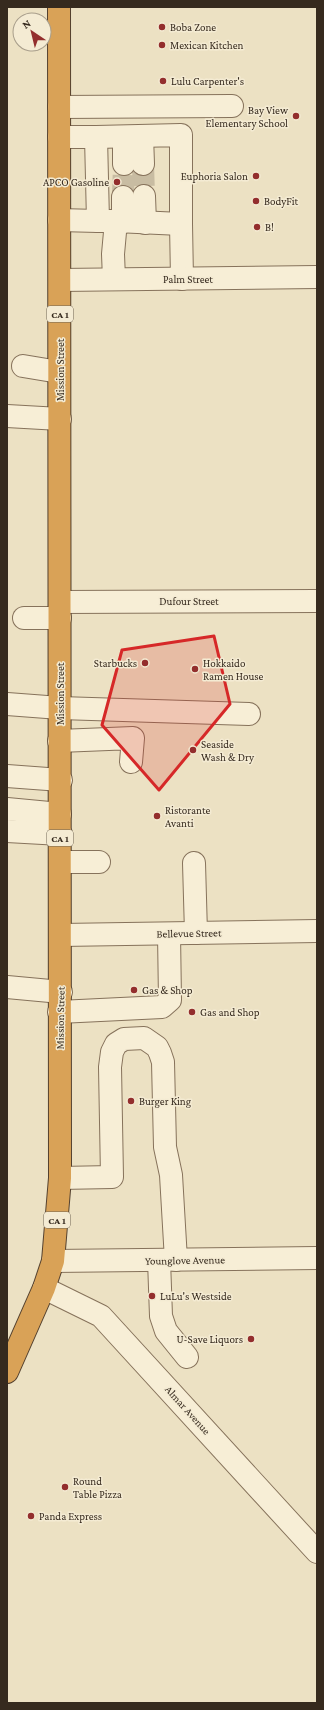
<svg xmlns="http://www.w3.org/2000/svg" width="324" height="1710" font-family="'Crimson Pro',serif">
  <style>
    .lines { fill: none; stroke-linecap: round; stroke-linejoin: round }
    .minor-tunnel { stroke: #c8bca2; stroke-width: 22; stroke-dasharray: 22 11; stroke-linecap: butt }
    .minor-casing { stroke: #86725b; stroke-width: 24 }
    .highway-casing { stroke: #54412f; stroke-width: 24 }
    .minor { stroke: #f7eed6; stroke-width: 22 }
    .highway { stroke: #d9a257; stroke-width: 22 }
    .marked { fill: #d62828; fill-opacity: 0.2; stroke: #d62828; stroke-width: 3; stroke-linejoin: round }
    .poi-dot { fill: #932e2d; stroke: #f4ebd3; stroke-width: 1.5 }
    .labels { text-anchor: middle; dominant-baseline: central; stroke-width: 3; stroke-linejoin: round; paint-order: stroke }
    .shield { fill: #f4ebd3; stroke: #6f6454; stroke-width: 1 }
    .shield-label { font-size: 10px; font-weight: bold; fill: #362a1e }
    .poi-label { font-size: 11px; fill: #362a1e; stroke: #f4ebd3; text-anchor: start }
    .street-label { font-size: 11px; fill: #362a1e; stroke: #f4ebd3 }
  </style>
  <rect width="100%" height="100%" fill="#ece1c3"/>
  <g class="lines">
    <g class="minor-tunnel">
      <polyline points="143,164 144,196"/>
      <polyline points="123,197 124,164"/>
    </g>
    <defs>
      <g id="minor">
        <polyline points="59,107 232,106"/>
        <polyline points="142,136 143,164"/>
        <polyline points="59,137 96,137 98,221 116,221 113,254 114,279"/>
        <polyline points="96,137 181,135 181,224 116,221"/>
        <polyline points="124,164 124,137"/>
        <polyline points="144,196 145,223"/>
        <polyline points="123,197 123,222"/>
        <polyline points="59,220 98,221"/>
        <polyline points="181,224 182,279"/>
        <polyline points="60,280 317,277"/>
        <polyline points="23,366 59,372"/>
        <polyline points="7,416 60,419"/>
        <polyline points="60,602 317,601"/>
        <polyline points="24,618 60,618"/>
        <polyline points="7,704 60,708 249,714"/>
        <polyline points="59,741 133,738 131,762"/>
        <polyline points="7,776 61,780"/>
        <polyline points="7,809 60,814"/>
        <polyline points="7,831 61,834"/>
        <polyline points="60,862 99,862"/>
        <polyline points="194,863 196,933"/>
        <polyline points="61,935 317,931"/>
        <polyline points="7,987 61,992"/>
        <polyline points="59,1012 162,1007 170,1000 169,934"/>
        <polyline points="60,1178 112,1177 110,1067 112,1052 116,1044 124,1039 144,1038 157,1047 160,1053 163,1062 165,1147 171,1175 176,1260"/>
        <polyline points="159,1260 161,1316 166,1331 187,1357"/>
        <polyline points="53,1261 317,1258"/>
        <polyline points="44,1288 101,1316 317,1552"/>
      </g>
      <polyline id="highway" points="7,1372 44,1288 53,1261 60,1178 59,7"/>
    </defs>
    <use href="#minor" class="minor-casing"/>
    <use href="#highway" class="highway-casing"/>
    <use href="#minor" class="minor"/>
    <use href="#highway" class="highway"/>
  </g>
  <path class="marked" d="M 214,636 L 230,704 L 159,790 L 102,725 L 122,650 Z"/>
  <g class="poi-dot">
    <circle cx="162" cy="27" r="4"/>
    <circle cx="162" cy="45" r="4"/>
    <circle cx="163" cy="81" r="4"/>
    <circle cx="296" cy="116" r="4"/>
    <circle cx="256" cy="176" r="4"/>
    <circle cx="117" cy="182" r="4"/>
    <circle cx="256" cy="201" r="4"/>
    <circle cx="257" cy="227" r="4"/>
    <circle cx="145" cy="663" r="4"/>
    <circle cx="195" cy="669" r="4"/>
    <circle cx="193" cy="750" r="4"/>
    <circle cx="157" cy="816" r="4"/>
    <circle cx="134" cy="990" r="4"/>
    <circle cx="192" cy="1012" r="4"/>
    <circle cx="131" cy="1101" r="4"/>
    <circle cx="152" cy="1296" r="4"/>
    <circle cx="251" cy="1339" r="4"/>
    <circle cx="65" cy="1487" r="4"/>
    <circle cx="31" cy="1516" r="4"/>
  </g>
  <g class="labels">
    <g class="shield">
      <rect x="47" y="306" width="26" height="16" rx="3"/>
      <rect x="47" y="830" width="26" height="16" rx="3"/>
      <rect x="44" y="1212" width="26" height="16" rx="3"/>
    </g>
    <g class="shield-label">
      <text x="60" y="314">CA 1</text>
      <text x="60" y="838">CA 1</text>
      <text x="57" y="1220">CA 1</text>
    </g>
    <g class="poi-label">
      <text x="170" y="27">Boba Zone</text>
      <text x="170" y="45">Mexican Kitchen</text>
      <text x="171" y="81">Lulu Carpenter's</text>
      <text x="288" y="110" text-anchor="end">Bay View<tspan x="288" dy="13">Elementary School</tspan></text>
      <text x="248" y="176" text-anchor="end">Euphoria Salon</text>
      <text x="109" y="182" text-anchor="end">APCO Gasoline</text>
      <text x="264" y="201">BodyFit</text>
      <text x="265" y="227">B!</text>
      <text x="137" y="663" text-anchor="end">Starbucks</text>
      <text x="203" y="663">Hokkaido<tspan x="203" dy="13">Ramen House</tspan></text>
      <text x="201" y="744">Seaside<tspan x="201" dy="13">Wash &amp; Dry</tspan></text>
      <text x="165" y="810">Ristorante<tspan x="165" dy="13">Avanti</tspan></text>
      <text x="142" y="990">Gas &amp; Shop</text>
      <text x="200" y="1012">Gas and Shop</text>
      <text x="139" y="1101">Burger King</text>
      <text x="160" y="1296">LuLu's Westside</text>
      <text x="243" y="1339" text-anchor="end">U-Save Liquors</text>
      <text x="73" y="1481">Round<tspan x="73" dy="13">Table Pizza</tspan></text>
      <text x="39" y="1516">Panda Express</text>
    </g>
    <g class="street-label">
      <text x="188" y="279">Palm Street</text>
      <text transform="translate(60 370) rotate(-90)">Mission Street</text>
      <text x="189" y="601">Dufour Street</text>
      <text transform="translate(60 694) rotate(-90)">Mission Street</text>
      <text transform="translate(189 933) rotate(-1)">Bellevue Street</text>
      <text transform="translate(60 1018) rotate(-89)">Mission Street</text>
      <text transform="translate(185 1260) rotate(-1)">Younglove Avenue</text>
      <text transform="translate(188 1410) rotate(48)">Almar Avenue</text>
    </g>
  </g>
  <rect width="324" height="1710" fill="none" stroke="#362a1e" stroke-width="16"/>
  <g transform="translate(32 32) rotate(325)"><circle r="19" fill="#f4ebd3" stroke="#a89e8b"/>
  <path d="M0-3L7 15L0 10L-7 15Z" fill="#932e2d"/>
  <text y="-6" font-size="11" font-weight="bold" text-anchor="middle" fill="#362a1e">N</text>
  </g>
</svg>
